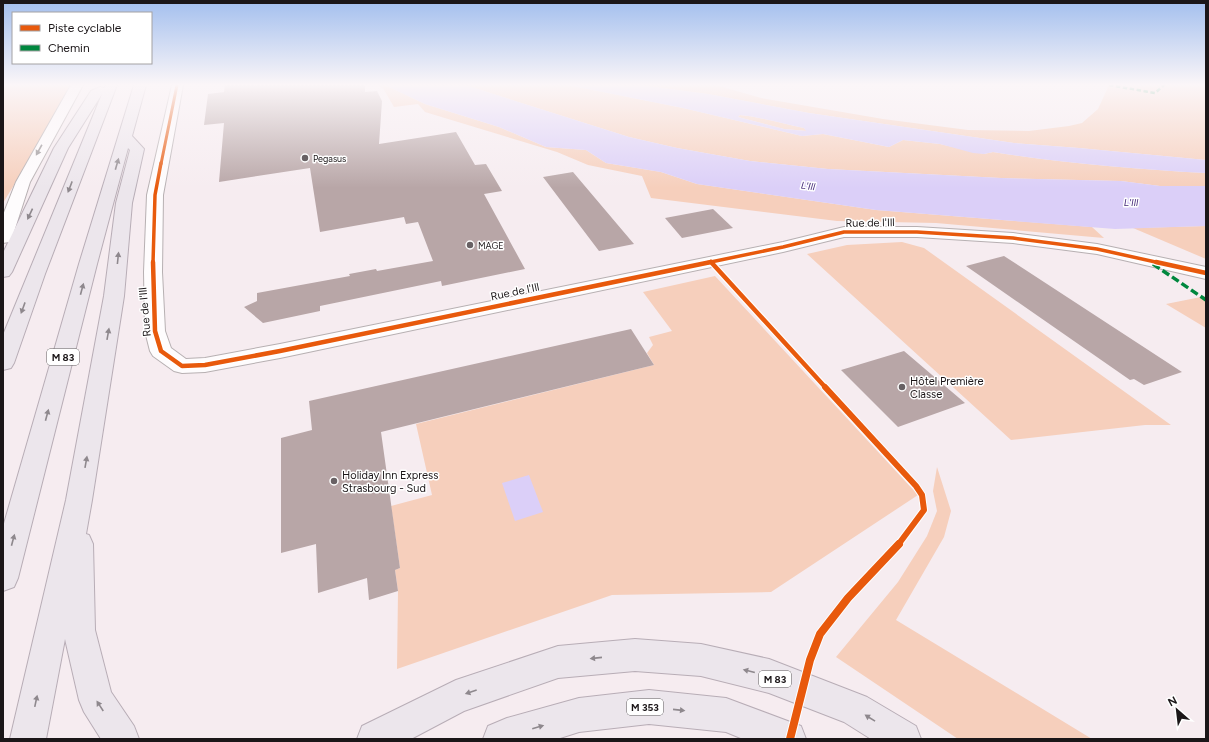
<svg xmlns="http://www.w3.org/2000/svg" width="1209" height="742" font-family="Figtree,sans-serif">
  <style>
    .green { fill: #f6cfbc }
    .water { fill: #dbcff8; fill-rule: evenodd }
    .building { fill: #b8a6a7 }
    .lines { fill: none; stroke-linecap: round; stroke-linejoin: round }
    .minor-casing { stroke: #b7b0b2; stroke-width: 2 }
    .trunk-casing { stroke: #b8adb6; stroke-width: 2 }
    .minor { fill: #fefcfd; fill-rule: evenodd }
    .trunk { fill: #ece6ec; fill-rule: evenodd }
    .quiet-far1 { stroke: #00873e; stroke-width: 2.5; stroke-dasharray: 4.5 2.5; stroke-linecap: butt }
    .quiet { stroke: #00873e; stroke-width: 3.5; stroke-dasharray: 8 3.5; stroke-linecap: butt }
    .cycleway-far4-casing { stroke: #fff; stroke-width: 4.5 }
    .cycleway-far3-casing { stroke: #fff; stroke-width: 5.5 }
    .cycleway-far2-casing { stroke: #fff; stroke-width: 7 }
    .cycleway-far1-casing { stroke: #fff; stroke-width: 8 }
    .cycleway-casing { stroke: #fff; stroke-width: 10 }
    .cycleway-far4 { stroke: #e8590c; stroke-width: 3 }
    .cycleway-far3 { stroke: #e8590c; stroke-width: 3.5 }
    .cycleway-far2 { stroke: #e8590c; stroke-width: 4.5 }
    .cycleway-far1 { stroke: #e8590c; stroke-width: 6 }
    .cycleway { stroke: #e8590c; stroke-width: 8 }
    .oneway { fill: #989496 }
    .oneway2 { fill: #8e888d }
    .poi-dot { fill: #686164; stroke: #fff; stroke-width: 1.5 }
    .labels { text-anchor: middle; dominant-baseline: central; stroke-width: 3; stroke-linejoin: round; paint-order: stroke }
    .far-poi-label { font-size: 9px; fill: #1b1618; stroke: #fff; text-anchor: start }
    .far-water-label { font-size: 10px; font-style: italic; fill: #452a79; stroke: #fff }
    .shield { fill: #fff; stroke: #5f5c5d; stroke-width: 1 }
    .shield-label { font-size: 10px; font-weight: bold; fill: #1b1618 }
    .street-label { font-size: 11px; fill: #1b1618; stroke: #fff }
    .poi-label { font-size: 11px; fill: #1b1618; stroke: #fff; text-anchor: start }
  </style>
  <rect width="100%" height="100%" fill="#f6ecf0"/>
  <g class="green">
    <polygon points="3,85 75,85 3,203"/>
    <polygon points="378,85 385,85 425,104 499,127 546,147 586,150 606,163 661,172 697,184 876,210 1092,227 1104,238 936,223 837,221 651,198 642,176 588,165 557,152 425,112 418,104 394,107 383,88"/>
    <path d="M 465,85 L 568,85 L 683,108 L 802,136 L 823,134 L 889,147 L 903,140 L 940,144 L 984,154 L 993,152 C 1064,163 1134,169 1206,173 L 1206,186 L 1160,186 L 1121,181 L 1001,178 L 828,169 L 750,161 L 677,148 L 629,137 Z"/>
    <polygon points="639,85 716,85 761,98 883,119 968,130 1029,131 1069,126 1082,123 1098,109 1109,85 1206,85 1206,160 1079,148 1014,143 809,113 708,94"/>
    <path d="M 740,115 C 761,117 783,124 804,128 L 807,131 L 784,129 L 738,117 Z"/>
    <polygon points="1206,226 1206,259 1133,228"/>
    <polygon points="902,242 924,248 1171,425 1145,425 1011,440 807,254 847,245"/>
    <polygon points="715,276 918,495 771,592 612,595 397,669 398,591 395,570 400,568 391,506 432,495 416,424 654,365 647,353 653,345 649,337 672,331 643,292"/>
    <polygon points="1206,296 1206,328 1166,304"/>
    <polygon points="937,467 951,511 944,537 896,620 1092,739 958,739 836,657 898,582 927,536 937,511 933,491"/>
  </g>
  <g class="water">
    <polygon points="385,85 465,85 629,137 677,148 750,161 828,169 1001,178 1121,181 1160,186 1206,186 1206,226 1115,229 876,210 697,184 661,172 606,163 586,150 546,147 499,127 425,104"/>
    <path d="M 568,85 L 639,85 L 708,94 L 809,113 L 1014,143 L 1079,148 L 1206,160 L 1206,173 C 1134,169 1064,163 993,152 L 984,154 L 973,153 L 940,144 L 903,140 L 889,147 L 823,134 L 802,136 L 683,108 ZM 740,115 C 761,117 783,124 804,128 L 806,131 L 784,129 L 738,117 Z"/>
    <polygon points="529,475 543,512 515,521 502,483"/>
  </g>
  <g class="building">
    <polygon points="225,85 365,85 365,92 377,91 382,101 379,144 456,132 475,165 486,164 502,191 484,194 525,269 442,286 441,281 320,306 320,311 263,323 244,307 257,301 257,293 350,276 349,274 376,269 377,271 433,261 418,222 406,224 404,217 320,232 310,168 219,182 224,123 204,125 208,94 224,92"/>
    <polygon points="573,172 617,224 634,244 599,251 543,177"/>
    <polygon points="713,209 733,228 682,238 665,218"/>
    <polygon points="1004,256 1182,372 1144,385 1134,379 1130,380 966,266"/>
    <polygon points="631,329 654,365 381,432 400,568 395,570 398,591 369,600 367,578 318,593 316,544 281,553 281,438 312,430 309,401"/>
    <polygon points="904,351 945,386 965,403 898,427 841,370"/>
  </g>
  <g class="lines">
    <defs>
      <g id="minor">
        <polygon points="71,85 83,85 30,182 12,238 9,242 3,243 3,215 16,182"/>
        <polygon points="172,85 183,85 163,195 162,272 165,331 171,348 186,359 205,358 280,344 783,242 844,227 917,227 1013,233 1097,244 1206,267 1206,279 1097,254 1013,243 917,237 844,237 783,252 280,358 205,372 182,373 174,371 153,356 150,351 145,331 144,272 147,195"/>
      </g>
      <g id="trunk">
        <polygon points="106,85 117,85 45,274 14,363 11,368 3,370 3,335 102,94 68,148 12,272 9,276 3,277 3,253 54,148 91,91 100,87 104,88"/>
        <polygon points="134,85 146,85 132,136 144,149 132,203 124,296 92,500 86,534 89,535 93,544 95,630 111,692 134,726 139,739 101,739 84,712 79,700 65,639 46,739 10,739 66,500 104,296 116,203 130,150 128,148 97,264 18,578 14,587 3,591 3,527 79,264"/>
        <polygon points="635,639 701,644 769,659 867,697 916,726 921,739 871,739 844,722 769,693 701,676 635,671 558,678 464,711 411,739 357,739 362,726 456,680 558,646"/>
        <polygon points="649,690 726,698 801,726 806,739 743,739 726,732 649,724 579,732 557,739 483,739 488,726 507,718 579,698"/>
      </g>
    </defs>
    <use href="#minor" class="minor-casing"/>
    <use href="#trunk" class="trunk-casing"/>
    <use href="#minor" class="minor"/>
    <use href="#trunk" class="trunk"/>
    <polyline class="quiet-far1" points="1109,85 1155,93 1164,85"/>
    <polyline class="quiet" points="1153,264 1206,300"/>
    <defs>
      <polyline id="cycleway-far4" points="161,164 177,85"/>
      <g id="cycleway-far3">
        <polyline points="153,263 155,195 161,163"/>
        <polyline points="706,263 783,247 844,232 917,232 1013,238 1097,249 1160,263"/>
      </g>
      <g id="cycleway-far2">
        <polyline points="153,262 155,331 161,351 182,366 205,365 280,351 711,262"/>
        <polyline points="711,262 826,388"/>
        <polyline points="1156,262 1206,273"/>
      </g>
      <polyline id="cycleway-far1" points="825,387 916,486 922,495 924,510 898,545"/>
      <polyline id="cycleway" points="790,739 810,660 820,634 848,598 899,544"/>
    </defs>
    <use href="#cycleway-far4" class="cycleway-far4-casing"/>
    <use href="#cycleway-far3" class="cycleway-far3-casing"/>
    <use href="#cycleway-far2" class="cycleway-far2-casing"/>
    <use href="#cycleway-far1" class="cycleway-far1-casing"/>
    <use href="#cycleway" class="cycleway-casing"/>
    <use href="#cycleway-far4" class="cycleway-far4"/>
    <use href="#cycleway-far3" class="cycleway-far3"/>
    <use href="#cycleway-far2" class="cycleway-far2"/>
    <use href="#cycleway-far1" class="cycleway-far1"/>
    <use href="#cycleway" class="cycleway"/>
  </g>
  <defs><path id="oneway-solid" d="M-6-.8H1V-3.2L6.5 0L1 3.2V.8H-6Z"/></defs>
  <use class="oneway" href="#oneway-solid" transform="translate(39 150) rotate(119)"/>
  <g class="oneway2">
    <use href="#oneway-solid" transform="translate(117 164) rotate(-74)"/>
    <use href="#oneway-solid" transform="translate(70 187) rotate(111)"/>
    <use href="#oneway-solid" transform="translate(30 214) rotate(115)"/>
    <use href="#oneway-solid" transform="translate(118 258) rotate(-84)"/>
    <use href="#oneway-solid" transform="translate(82 289) rotate(-75)"/>
    <use href="#oneway-solid" transform="translate(23 308) rotate(110)"/>
    <use href="#oneway-solid" transform="translate(108 334) rotate(-80)"/>
    <use href="#oneway-solid" transform="translate(47 415) rotate(-75)"/>
    <use href="#oneway-solid" transform="translate(86 462) rotate(-80)"/>
    <use href="#oneway-solid" transform="translate(13 540) rotate(-75)"/>
    <use href="#oneway-solid" transform="translate(596 658) rotate(174)"/>
    <use href="#oneway-solid" transform="translate(749 671) rotate(-166)"/>
    <use href="#oneway-solid" transform="translate(471 692) rotate(161)"/>
    <use href="#oneway-solid" transform="translate(36 701) rotate(-78)"/>
    <use href="#oneway-solid" transform="translate(100 706) rotate(-123)"/>
    <use href="#oneway-solid" transform="translate(679 710) rotate(6)"/>
    <use href="#oneway-solid" transform="translate(870 718) rotate(-148)"/>
    <use href="#oneway-solid" transform="translate(538 727) rotate(-16)"/>
  </g>
  <linearGradient id="sky" x2="0" y2="1"><stop stop-color="#a3bfee"/><stop offset="0.45" stop-color="#fbf6f8"/><stop offset="1" stop-color="#fbf6f8" stop-opacity="0"/></linearGradient>
  <rect width="1209" height="188" fill="url(#sky)"/>
  <g class="poi-dot">
    <circle cx="305" cy="158" r="4"/>
    <circle cx="470" cy="245" r="4"/>
    <circle cx="902" cy="387" r="4"/>
    <circle cx="334" cy="481" r="4"/>
  </g>
  <g class="labels">
    <g class="far-poi-label">
      <text x="313" y="158">Pegasus</text>
      <text x="478" y="245">MAGE</text>
    </g>
    <g class="far-water-label">
      <text transform="translate(808 186) rotate(7)">L'Ill</text>
      <text x="1131" y="202">L'Ill</text>
    </g>
    <g class="shield">
      <rect x="47" y="349" width="32" height="16" rx="3"/>
      <rect x="759" y="671" width="32" height="16" rx="3"/>
      <rect x="627" y="699" width="36" height="16" rx="3"/>
    </g>
    <g class="shield-label">
      <text x="63" y="357">M 83</text>
      <text x="775" y="679">M 83</text>
      <text x="645" y="707">M 353</text>
    </g>
    <g class="street-label">
      <text transform="translate(870 223) rotate(-1)">Rue de l'Ill</text>
      <text transform="translate(515 292) rotate(-12)">Rue de l'Ill</text>
      <text transform="translate(145 312) rotate(-95)">Rue de l'Ill</text>
    </g>
    <g class="poi-label">
      <text x="910" y="381">Hôtel Première<tspan x="910" dy="13">Classe</tspan></text>
      <text x="342" y="475">Holiday Inn Express<tspan x="342" dy="13">Strasbourg - Sud</tspan></text>
    </g>
  </g>
  <rect width="1209" height="742" fill="none" stroke="#1b1618" stroke-width="8"/>
  <rect x="12" y="12" width="140" height="52" fill="#ffffff" stroke="#a4a2a3"/>
  <rect x="20" y="25" width="20" height="6" fill="#e8590c" stroke="#a4a2a3"/>
  <text x="48" y="32" font-size="12" fill="#1b1618">Piste cyclable</text>
  <rect x="20" y="45" width="20" height="6" fill="#00873e" stroke="#a4a2a3"/>
  <text x="48" y="52" font-size="12" fill="#1b1618">Chemin</text>
  <g transform="translate(1177 710) rotate(332)" stroke="#ffffff" stroke-width="3" paint-order="stroke">
  <path d="M0-3L7 15L0 10L-7 15Z" fill="#1b1618"/>
  <text y="-6" font-size="11" font-weight="bold" text-anchor="middle" fill="#1b1618">N</text>
  </g>
</svg>
